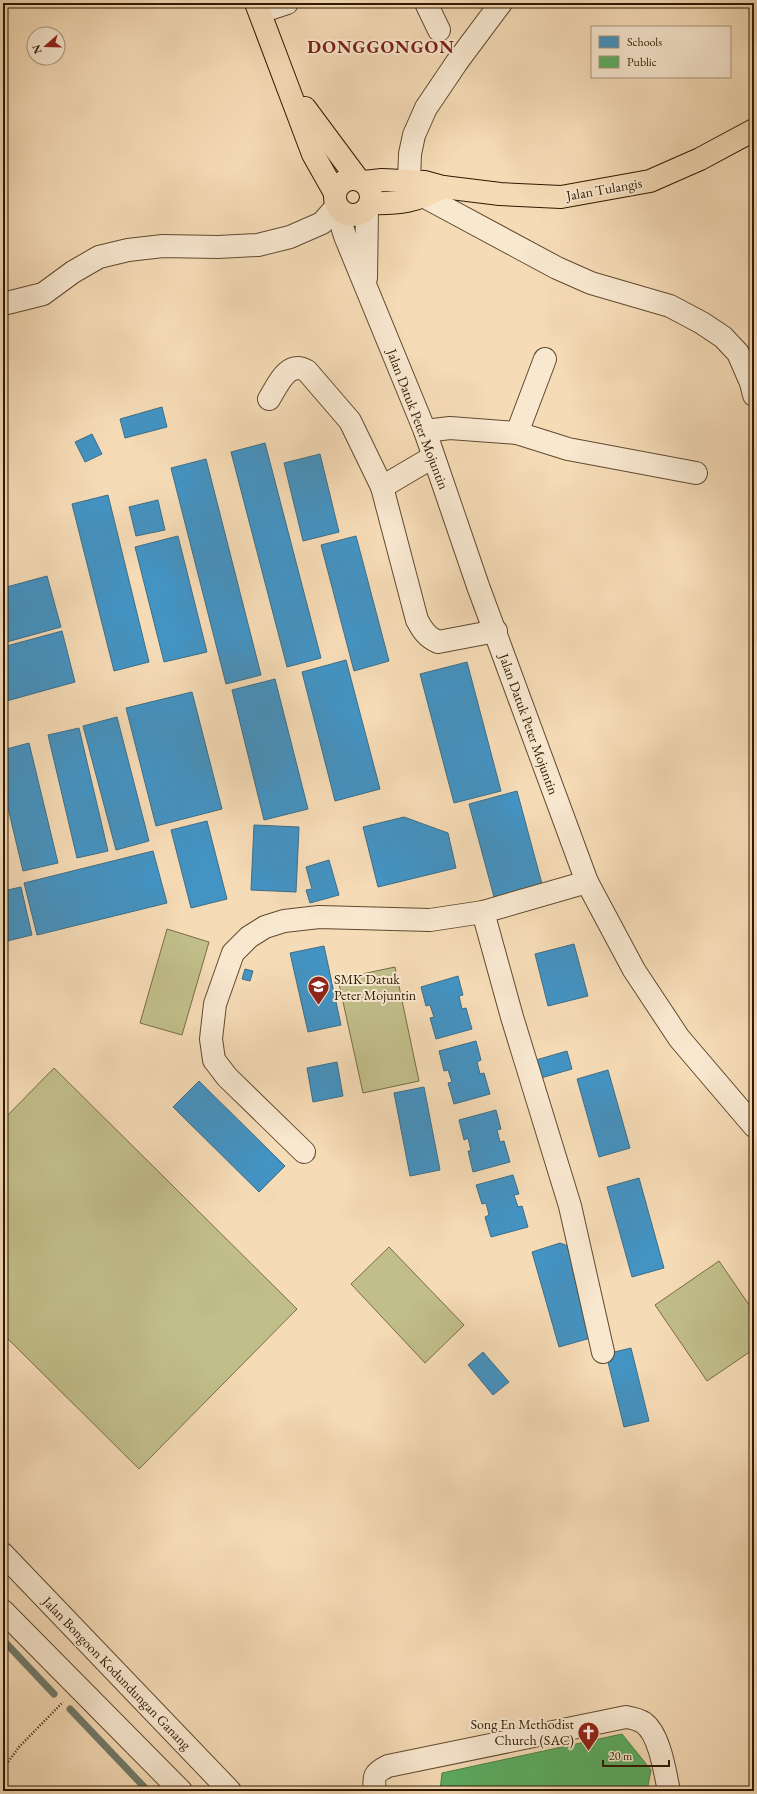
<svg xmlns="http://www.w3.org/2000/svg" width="757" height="1794" font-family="'EB Garamond',serif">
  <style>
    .pitch { fill: #c1be8a; stroke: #786c45 }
    .schools { fill: #4393c3; stroke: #3d6e88 }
    .public { fill: #5aae61; stroke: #4d8144 }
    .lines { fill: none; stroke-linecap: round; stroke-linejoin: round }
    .stream { stroke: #707a6a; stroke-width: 7 }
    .minor-casing { stroke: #604a2e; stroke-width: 24 }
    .major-casing { stroke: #2f1900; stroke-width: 24 }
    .path { stroke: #2f1900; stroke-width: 2.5; stroke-dasharray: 1 2; stroke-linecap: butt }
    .minor { stroke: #f8e8d0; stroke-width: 22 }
    .major { stroke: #f5dbb6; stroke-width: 22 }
    .labels { text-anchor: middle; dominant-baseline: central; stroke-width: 4; stroke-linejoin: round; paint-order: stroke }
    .street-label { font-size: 14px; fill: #2f1900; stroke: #f8e8d0 }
    .poi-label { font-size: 14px; fill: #2f1900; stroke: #f8e8d0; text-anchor: start }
    .district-label { font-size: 18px; font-weight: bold; letter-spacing: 1px; fill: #7a1f14; stroke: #f8e8d0 }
  </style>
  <rect width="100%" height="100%" fill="#f5dbb6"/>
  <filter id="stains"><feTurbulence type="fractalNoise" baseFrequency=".005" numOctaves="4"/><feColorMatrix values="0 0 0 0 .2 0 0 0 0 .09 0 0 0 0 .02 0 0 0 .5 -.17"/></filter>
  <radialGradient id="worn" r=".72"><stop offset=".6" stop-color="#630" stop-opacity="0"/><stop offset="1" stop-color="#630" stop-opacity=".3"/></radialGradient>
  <g class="pitch">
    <polygon points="167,929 209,942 182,1035 140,1023"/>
    <polygon points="395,967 419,1081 363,1093 338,979"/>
    <polygon points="54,1068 297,1309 139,1469 3,1334 3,1120"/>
    <polygon points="389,1247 464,1325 425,1363 351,1284"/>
    <polygon points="719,1261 754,1312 754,1349 707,1381 655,1305"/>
  </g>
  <g class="schools">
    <polygon points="162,407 167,427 125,438 120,419"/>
    <polygon points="92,434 102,454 85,462 75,442"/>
    <polygon points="265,443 321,658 287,667 231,452"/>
    <polygon points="320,454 339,532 303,541 284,463"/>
    <polygon points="206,459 261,675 226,684 171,468"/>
    <polygon points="108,495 149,662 114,671 72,504"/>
    <polygon points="158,500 165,530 136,536 129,507"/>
    <polygon points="178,536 207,652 164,662 135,547"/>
    <polygon points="356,536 389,661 354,671 321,545"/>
    <polygon points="47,576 61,627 3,643 3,588"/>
    <polygon points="62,631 75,682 3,702 3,647"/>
    <polygon points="346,660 380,789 335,801 302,672"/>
    <polygon points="467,662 501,791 454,803 420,674"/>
    <polygon points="275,679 308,809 264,820 232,690"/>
    <polygon points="192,692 222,809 156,826 126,708"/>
    <polygon points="117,717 149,841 116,850 83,726"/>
    <polygon points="79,728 108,851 77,858 48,735"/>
    <polygon points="29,743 58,863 23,871 3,787 3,750"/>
    <polygon points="517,791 542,884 494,897 469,804"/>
    <polygon points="404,817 448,833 456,868 378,887 363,827"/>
    <polygon points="207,821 227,899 191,908 171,830"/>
    <polygon points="254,825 299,827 296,892 251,890"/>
    <polygon points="153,851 167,903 37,935 24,883"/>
    <polygon points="329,860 339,895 310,903 306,890 312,889 306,867"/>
    <polygon points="21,887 32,935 3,942 3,891"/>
    <polygon points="574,944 588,996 548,1006 535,954"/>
    <polygon points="324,946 341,1025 308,1032 290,953"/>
    <polygon points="245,969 253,971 250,981 242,979"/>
    <polygon points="458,976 463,995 459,996 462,1009 466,1008 472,1029 436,1039 430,1018 434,1017 430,1005 426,1006 421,987"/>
    <polygon points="476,1041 481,1060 477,1062 480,1074 484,1073 490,1094 454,1104 448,1083 452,1082 448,1070 444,1071 439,1051"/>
    <polygon points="567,1051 572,1069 541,1078 536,1060"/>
    <polygon points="337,1062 343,1096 313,1102 307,1068"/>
    <polygon points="608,1070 630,1148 599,1157 577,1079"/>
    <polygon points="199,1081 285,1166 259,1192 173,1107"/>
    <polygon points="424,1087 440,1170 410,1176 394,1093"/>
    <polygon points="496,1110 501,1129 497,1130 500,1142 504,1141 510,1162 473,1172 468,1151 471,1151 468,1138 464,1140 459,1120"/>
    <polygon points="513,1175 519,1194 514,1195 518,1207 522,1206 528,1227 491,1237 485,1217 489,1215 486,1203 482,1204 476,1185"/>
    <polygon points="639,1178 664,1268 632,1277 607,1187"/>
    <polygon points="560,1243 568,1246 594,1337 559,1347 532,1252"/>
    <polygon points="631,1348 649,1421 624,1427 606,1354"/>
    <polygon points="483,1352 509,1382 493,1395 468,1365"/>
  </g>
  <polygon class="public" points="622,1734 651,1770 647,1791 440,1791 442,1773"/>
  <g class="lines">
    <g class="stream">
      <polyline points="3,1640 54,1694"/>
      <polyline points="70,1709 148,1791"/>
    </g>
    <defs>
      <g id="minor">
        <polyline points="426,3 439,30"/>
        <polyline points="260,12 287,3"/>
        <polyline points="409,181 410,154 414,135 426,108 457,62 501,3"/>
        <polyline points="425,197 557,268 591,283 670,306 702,323 723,337 738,353 751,383 754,395"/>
        <polyline points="341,211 341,223 345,236 425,431 478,586 587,882 634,970 679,1038 754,1126"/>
        <polyline points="366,278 367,209"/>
        <polyline points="3,304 43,294 73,272 99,257 128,250 163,246 218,247 258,245 290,237 322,223 337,206"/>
        <path d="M 269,399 C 278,385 287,360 307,371 L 350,421 L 382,487"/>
        <polyline points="425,431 450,428 517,433 568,449 696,473"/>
        <polyline points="517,433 545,359"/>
        <path d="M 433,457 L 382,487 L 417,620 C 423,631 427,637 438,642 L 496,631"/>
        <polyline points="587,882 483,912 512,1017 570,1206 603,1352"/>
        <polyline points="304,1152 227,1077 214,1060 211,1039 215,1004 233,953 249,937 265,927 284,921 319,917 430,920 483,912"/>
        <polyline points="3,1554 230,1791"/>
        <polyline points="3,1611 181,1791"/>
        <path d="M 375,1791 C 373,1776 374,1773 388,1766 L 626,1717 C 632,1718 638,1719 644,1723 C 660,1735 665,1773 669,1791"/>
      </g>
      <g id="major">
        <polyline points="256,3 313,154 335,193"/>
        <polyline points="305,108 357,178"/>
        <circle cx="353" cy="197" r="18"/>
        <polyline points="364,182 382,180 425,182 443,187 500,194 561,197 650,181 700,159 754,130"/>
        <path d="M 370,203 C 398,204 419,201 443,187"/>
      </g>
    </defs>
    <use href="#minor" class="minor-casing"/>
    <use href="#major" class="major-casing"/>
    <polyline class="path" points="3,1769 19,1747 63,1702"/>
    <use href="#minor" class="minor"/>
    <use href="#major" class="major"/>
  </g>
  <defs>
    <symbol id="school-pin" viewBox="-11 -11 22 30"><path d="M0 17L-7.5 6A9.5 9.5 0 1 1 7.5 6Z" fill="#8f2418" stroke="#f8e8d0"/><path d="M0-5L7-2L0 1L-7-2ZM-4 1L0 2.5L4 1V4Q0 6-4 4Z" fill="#fff"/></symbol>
    <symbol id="church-pin" viewBox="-11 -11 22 30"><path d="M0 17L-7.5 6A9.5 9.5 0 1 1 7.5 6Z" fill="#8f2418" stroke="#f8e8d0"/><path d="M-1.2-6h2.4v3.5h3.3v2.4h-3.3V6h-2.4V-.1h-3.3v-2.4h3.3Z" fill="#fff"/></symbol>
  </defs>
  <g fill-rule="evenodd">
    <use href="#school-pin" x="306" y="974" width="25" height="34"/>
    <use href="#church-pin" x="576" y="1720" width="25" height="34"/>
  </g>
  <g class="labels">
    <g class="street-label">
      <text transform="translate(604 189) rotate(-10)">Jalan Tulangis</text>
      <text transform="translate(418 419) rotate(69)">Jalan Datuk Peter Mojuntin</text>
      <text transform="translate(529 724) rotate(70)">Jalan Datuk Peter Mojuntin</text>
      <text transform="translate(117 1673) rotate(46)">Jalan Bongoon Kodundungan Ganang</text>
    </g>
    <g class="poi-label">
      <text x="334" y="979">SMK Datuk<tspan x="334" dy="16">Peter Mojuntin</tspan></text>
      <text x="574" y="1724" text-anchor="end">Song En Methodist<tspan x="574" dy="16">Church (SAC)</tspan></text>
    </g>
    <g class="district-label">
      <text x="381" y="46">DONGGONGON</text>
    </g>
  </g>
  <rect width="757" height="1794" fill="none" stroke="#f5dbb6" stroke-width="16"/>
  <rect x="4" y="4" width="749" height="1786" fill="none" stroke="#2f1900" stroke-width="2"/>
  <rect x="8" y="8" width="741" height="1778" fill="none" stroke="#2f1900"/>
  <rect x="591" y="26" width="140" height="52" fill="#f8e8d0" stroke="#a8957d"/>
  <rect x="599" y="36" width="20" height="12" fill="#4393c3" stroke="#a8957d"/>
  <text x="627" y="46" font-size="12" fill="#2f1900">Schools</text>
  <rect x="599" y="56" width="20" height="12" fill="#5aae61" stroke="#a8957d"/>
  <text x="627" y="66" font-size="12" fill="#2f1900">Public</text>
  <g transform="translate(46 46) rotate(250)"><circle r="19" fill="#f8e8d0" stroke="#a8957d"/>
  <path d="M0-3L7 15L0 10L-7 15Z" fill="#8f2418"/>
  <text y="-6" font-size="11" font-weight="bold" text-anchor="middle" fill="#2f1900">N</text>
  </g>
  <path d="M603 1760v6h66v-6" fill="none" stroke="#2f1900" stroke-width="2"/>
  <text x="609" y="1760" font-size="12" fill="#2f1900" stroke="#f8e8d0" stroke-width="3" paint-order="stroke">20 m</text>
  <rect width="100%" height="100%" filter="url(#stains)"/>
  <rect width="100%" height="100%" fill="url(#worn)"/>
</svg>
